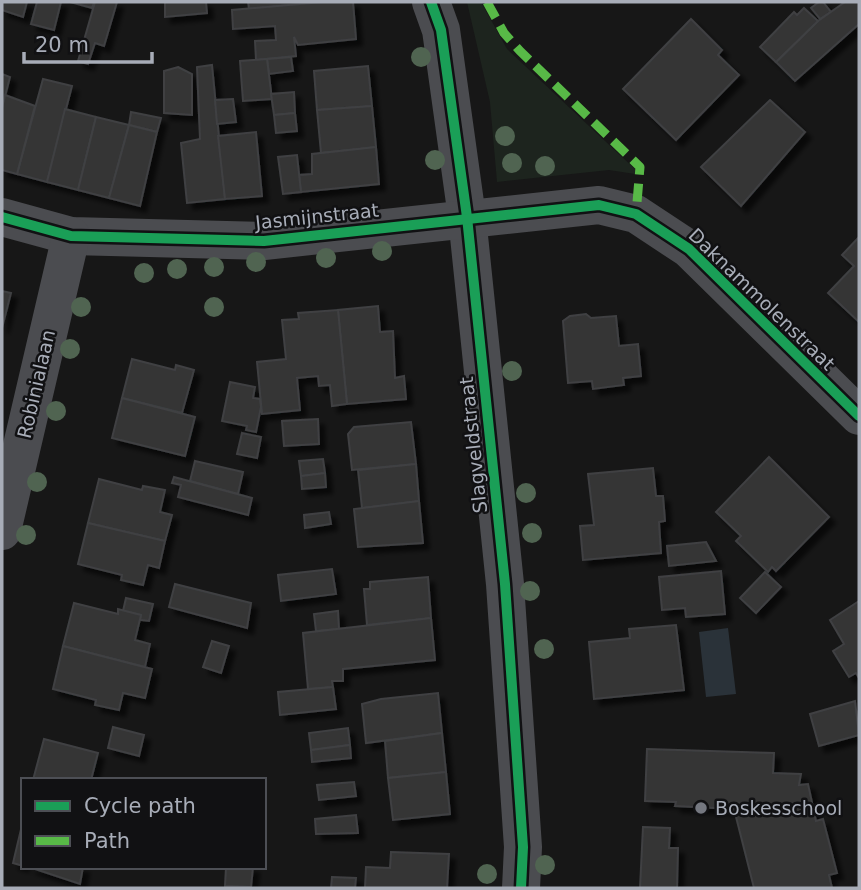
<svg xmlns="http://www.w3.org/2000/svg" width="861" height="890" font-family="'DejaVu Sans',sans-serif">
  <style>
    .green { fill: #1d241e }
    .water { fill: #2a3239 }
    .building { fill: #353536; stroke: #3f4043; stroke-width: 2; filter: url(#shadow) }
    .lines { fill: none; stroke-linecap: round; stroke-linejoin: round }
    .minor { stroke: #4b4c50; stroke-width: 38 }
    .quiet { stroke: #58b947; stroke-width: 9; stroke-dasharray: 18 9; stroke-linecap: butt }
    .cycleway-casing { stroke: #111113; stroke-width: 15 }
    .cycleway { stroke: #1a9f57; stroke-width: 10 }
    .tree { fill: #506451 }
    .poi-dot { fill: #757880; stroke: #111113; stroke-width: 2.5 }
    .labels { text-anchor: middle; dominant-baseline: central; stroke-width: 5; stroke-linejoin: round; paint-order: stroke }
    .street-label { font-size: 19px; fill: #a8adb8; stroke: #111113 }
    .poi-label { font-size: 19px; fill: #a8adb8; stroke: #111113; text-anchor: start }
  </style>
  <defs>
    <filter id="shadow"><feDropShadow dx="6" dy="6" stdDeviation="2" flood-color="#0009"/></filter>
  </defs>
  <rect width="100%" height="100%" fill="#171717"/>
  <polygon class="green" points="467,2 481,2 507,49 637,171 635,174 609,170 497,182 490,102"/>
  <polygon class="water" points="728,628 736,694 706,697 699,632"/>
  <g class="building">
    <polygon points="2,2 27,2 23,17 2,10"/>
    <polygon points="37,2 61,2 54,30 31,24"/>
    <polygon points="70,2 94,2 92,8"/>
    <polygon points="95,2 117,2 104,46 95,43 88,64 78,61"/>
    <polygon points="165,2 206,2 207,13 165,17"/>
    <polygon points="248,2 323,2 249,9"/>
    <polygon points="323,2 353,2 356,39 298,45 294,37 296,56 256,60 255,41 276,40 275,26 233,29 232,10"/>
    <polygon points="819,2 823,2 831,12 820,19 811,8"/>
    <polygon points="845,2 859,2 859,24 795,81 776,62 818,21"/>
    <polygon points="804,8 818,21 776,62 760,47 794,12 797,15"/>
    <polygon points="691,19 722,50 718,55 739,75 676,140 623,89"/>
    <polygon points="291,57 293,71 269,74 267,59"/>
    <polygon points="267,59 272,99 243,101 240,61"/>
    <polygon points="212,65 225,199 187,203 181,143 200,139 197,67"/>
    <polygon points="368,66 372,106 317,110 314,71"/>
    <polygon points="178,67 192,74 192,115 164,113 164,71"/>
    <polygon points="2,74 10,77 2,108"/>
    <polygon points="43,79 72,86 47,182 17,174"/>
    <polygon points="294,92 295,113 274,115 271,94"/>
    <polygon points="5,95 35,106 17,174 2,170 2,108"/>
    <polygon points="233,99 236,122 217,124 215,100"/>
    <polygon points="770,100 805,132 741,206 701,167"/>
    <polygon points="372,106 376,147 321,153 317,110"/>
    <polygon points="65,109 96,117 78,190 47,182"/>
    <polygon points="131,112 161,118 157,132 129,125"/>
    <polygon points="295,113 297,131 276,133 274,115"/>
    <polygon points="96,117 129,125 109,198 78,190"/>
    <polygon points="129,125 157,132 140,206 109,198"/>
    <polygon points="256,132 262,196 225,199 218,136"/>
    <polygon points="376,147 379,184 301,192 299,175 312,174 312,154"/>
    <polygon points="297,155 301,192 283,194 278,157"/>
    <polygon points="859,237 859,322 828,293 854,266 842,255"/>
    <polygon points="2,291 11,293 2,328"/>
    <polygon points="378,306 380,332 393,331 395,378 404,376 406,399 347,404 338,310"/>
    <polygon points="338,310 347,404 332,406 330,385 319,386 318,376 297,378 300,410 262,414 257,362 286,359 282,320 299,319 298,313"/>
    <polygon points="586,314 591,318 616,316 619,346 638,344 641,376 623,378 624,385 593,389 592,381 568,383 563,321 570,316"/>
    <polygon points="132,359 175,370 176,365 194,370 182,413 122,398"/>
    <polygon points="230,382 255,387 253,398 260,399 261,407 256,432 246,430 247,426 222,421"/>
    <polygon points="122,398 195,417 185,456 112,438"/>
    <polygon points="318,419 319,444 284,446 282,421"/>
    <polygon points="411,422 416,464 352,470 348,434 354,427"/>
    <polygon points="242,433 261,437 257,458 237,454"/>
    <polygon points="769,457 829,517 776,571 772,567 768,572 736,541 741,536 716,512"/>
    <polygon points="323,459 325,473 301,476 299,461"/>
    <polygon points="195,461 243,472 238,494 190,481"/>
    <polygon points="416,464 419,501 362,508 358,470"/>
    <polygon points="653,468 656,496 663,496 665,521 659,522 661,553 583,560 580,526 594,525 588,474"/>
    <polygon points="325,473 326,487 302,489 301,476"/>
    <polygon points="174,477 252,498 248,515 178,497 181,485 172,483"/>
    <polygon points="99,479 142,490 143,486 165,490 160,512 172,515 165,541 88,523"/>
    <polygon points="419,501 423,543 358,547 354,509"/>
    <polygon points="329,512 331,524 305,528 304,515"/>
    <polygon points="88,523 165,541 159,568 148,565 143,585 121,580 122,575 78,564"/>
    <polygon points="706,542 716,561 669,566 667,546"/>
    <polygon points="332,569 336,594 281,601 278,575"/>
    <polygon points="721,571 725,614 686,617 685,608 662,610 659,577"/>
    <polygon points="765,572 781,587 756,613 740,598"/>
    <polygon points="428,577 431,618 367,625 364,589 370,589 370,582"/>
    <polygon points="175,584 251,603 247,628 169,607"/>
    <polygon points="126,598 153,604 149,621 140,620 141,615 123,611"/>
    <polygon points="859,601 859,678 856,673 849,677 833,651 844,644 830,620"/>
    <polygon points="74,603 118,614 118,609 141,615 135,640 150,644 145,667 63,646"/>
    <polygon points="338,611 339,629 316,631 314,614"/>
    <polygon points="431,618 435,660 343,669 343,681 332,681 333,687 308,689 303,633"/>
    <polygon points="676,625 684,690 594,699 589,642 630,638 629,629"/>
    <polygon points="212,641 229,646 221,673 203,667"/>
    <polygon points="63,646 152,669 145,698 123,693 119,710 95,705 96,700 53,689"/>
    <polygon points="333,687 336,709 280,715 278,692"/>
    <polygon points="438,693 442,733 366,743 362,704 381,699"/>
    <polygon points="855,701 859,735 819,746 810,714"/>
    <polygon points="113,727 144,735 139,756 108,748"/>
    <polygon points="348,728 350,745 311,750 309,733"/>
    <polygon points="442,733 446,772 388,778 385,741"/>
    <polygon points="44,739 98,753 91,780 33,780"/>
    <polygon points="350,745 351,758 312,762 311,750"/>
    <polygon points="647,749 774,753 773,773 801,774 799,785 808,784 816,821 823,819 837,873 829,875 832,888 754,888 734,809 675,806 676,802 645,801"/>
    <polygon points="446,772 450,814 393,820 388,778"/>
    <polygon points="354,782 356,796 319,800 317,785"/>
    <polygon points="356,815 358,833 316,834 315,819"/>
    <polygon points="23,821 23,866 13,863"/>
    <polygon points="643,827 670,828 669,848 678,848 677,888 640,888"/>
    <polygon points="391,852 449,854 447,888 365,888 366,867 390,868"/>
    <polygon points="29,867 83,867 80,884"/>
    <polygon points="226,867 253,867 251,887 225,886"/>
    <polygon points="332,877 356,878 355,888 331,888"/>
  </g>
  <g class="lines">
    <g class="minor">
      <polyline points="431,2 441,30 467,217 505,584 523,847 521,888"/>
      <polyline points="2,217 71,236 264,241 599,205 636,214 689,249 859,416"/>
      <polyline points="2,531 71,236"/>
    </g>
    <polyline class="quiet" points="487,2 504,33 520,51 640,167 636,214"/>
    <defs>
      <g id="cycleway">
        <polyline points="431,2 441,30 467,217 505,584 523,847 521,888"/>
        <polyline points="2,217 71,236 264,241 599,205 636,214 689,249 859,416"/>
      </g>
    </defs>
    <use href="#cycleway" class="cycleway-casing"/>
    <use href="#cycleway" class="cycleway"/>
  </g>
  <g class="tree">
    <circle cx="421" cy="57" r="10"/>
    <circle cx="505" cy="136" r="10"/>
    <circle cx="435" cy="160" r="10"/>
    <circle cx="512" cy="163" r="10"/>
    <circle cx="545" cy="166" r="10"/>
    <circle cx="382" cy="251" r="10"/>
    <circle cx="326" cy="258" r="10"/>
    <circle cx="256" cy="262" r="10"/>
    <circle cx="214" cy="267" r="10"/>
    <circle cx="177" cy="269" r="10"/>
    <circle cx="144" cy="273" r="10"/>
    <circle cx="81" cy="307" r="10"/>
    <circle cx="214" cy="307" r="10"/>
    <circle cx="70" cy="349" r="10"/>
    <circle cx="512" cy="371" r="10"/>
    <circle cx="56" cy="411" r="10"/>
    <circle cx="37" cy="482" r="10"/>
    <circle cx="526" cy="493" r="10"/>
    <circle cx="532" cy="533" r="10"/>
    <circle cx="26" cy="535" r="10"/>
    <circle cx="530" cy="591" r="10"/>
    <circle cx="544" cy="649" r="10"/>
    <circle cx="545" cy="865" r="10"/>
    <circle cx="487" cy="874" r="10"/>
  </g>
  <circle class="poi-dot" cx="701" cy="808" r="7"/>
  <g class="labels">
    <g class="street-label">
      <text transform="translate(317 216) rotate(-6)">Jasmijnstraat</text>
      <text transform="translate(762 299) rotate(44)">Daknammolenstraat</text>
      <text transform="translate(36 384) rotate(-77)">Robinialaan</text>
      <text transform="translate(473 445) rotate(-96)">Slagveldstraat</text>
    </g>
    <g class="poi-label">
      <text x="715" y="808">Boskesschool</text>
    </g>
  </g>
  <rect width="861" height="890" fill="none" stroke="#a8adb8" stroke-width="7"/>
  <rect x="21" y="778" width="245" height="91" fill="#111113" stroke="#4d4f55" stroke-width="2"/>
  <rect x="35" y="801" width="35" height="10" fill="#1a9f57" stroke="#4d4f55" stroke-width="2"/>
  <text x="84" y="813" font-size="21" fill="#a8adb8">Cycle path</text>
  <rect x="35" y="836" width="35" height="10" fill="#58b947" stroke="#4d4f55" stroke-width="2"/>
  <text x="84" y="848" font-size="21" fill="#a8adb8">Path</text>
  <path d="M24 52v10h128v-10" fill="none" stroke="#a8adb8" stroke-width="3.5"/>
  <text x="35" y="52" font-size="21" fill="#a8adb8" stroke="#111113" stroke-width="5" paint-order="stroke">20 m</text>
</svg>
